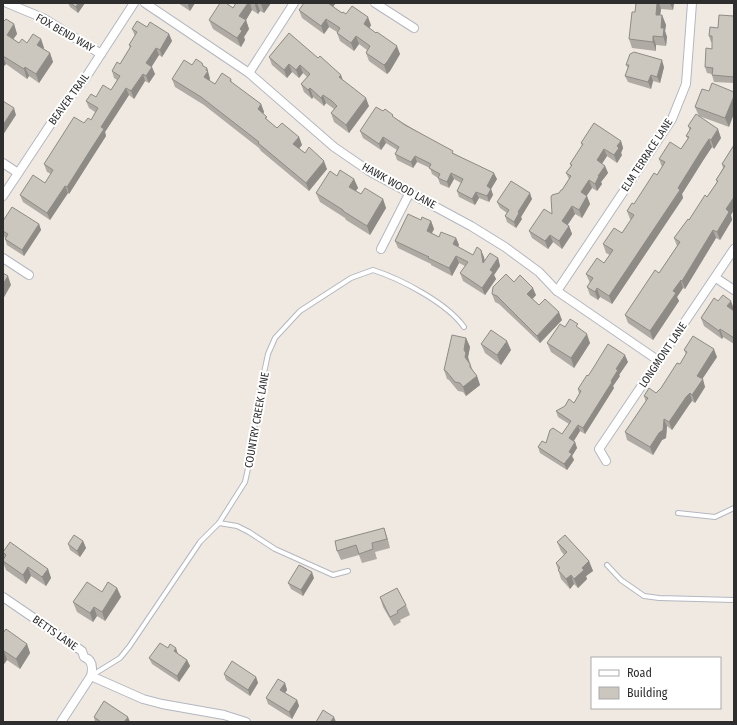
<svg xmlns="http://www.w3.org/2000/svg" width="737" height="725" font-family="'Fira Sans Condensed',sans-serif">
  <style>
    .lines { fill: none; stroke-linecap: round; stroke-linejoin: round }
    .lane-casing { stroke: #b4b7c1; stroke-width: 6 }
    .street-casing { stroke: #b4b7c1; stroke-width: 10 }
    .lane { stroke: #fff; stroke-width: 4 }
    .street { stroke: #fff; stroke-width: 8 }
    .wall { fill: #afaba4 }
    .shaded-wall { fill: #8e8b86 }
    .building { fill: #cbc7bf; stroke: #8e8b86 }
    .labels { text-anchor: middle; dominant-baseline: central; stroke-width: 4; stroke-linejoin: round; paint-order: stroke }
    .street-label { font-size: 11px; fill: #2e2e2e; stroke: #fff }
  </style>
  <rect width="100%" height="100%" fill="#efe9e1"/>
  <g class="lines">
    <defs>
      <g id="lane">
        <polyline points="678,513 715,517 734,508"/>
        <polyline points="219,523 237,526 249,532 275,549 333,575 348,571"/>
        <polyline points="607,565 621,580 644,596 659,598 734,600"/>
        <path d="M 91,676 L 120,658 L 129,647 L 200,542 L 219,523 L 245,482 L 249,464 L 254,429 L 261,387 L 268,354 L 275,338 L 300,311 L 351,278 L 373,270 C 401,279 447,303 464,327"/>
      </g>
      <g id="street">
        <polyline points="7,3 43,18 101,54"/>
        <polyline points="145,3 249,73 334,147 369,171 471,226 505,247 539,272 557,291 659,361"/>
        <polyline points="375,3 414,28"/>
        <polyline points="249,73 294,3"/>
        <polyline points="3,163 18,173"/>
        <polyline points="3,196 58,113 86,77 134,3"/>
        <polyline points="381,249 410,192"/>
        <polyline points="3,258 29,275"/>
        <polyline points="716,278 734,290"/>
        <polyline points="557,291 672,119 686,84 692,3"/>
        <polyline points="606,461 599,449 734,249"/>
        <path d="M 3,597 L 82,651 L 84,657 C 93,660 93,668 91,676 L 61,722"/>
        <polyline points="91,676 143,699 162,704 224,715 246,722"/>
      </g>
    </defs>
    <use href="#lane" class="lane-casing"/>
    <use href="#street" class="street-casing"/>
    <use href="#lane" class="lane"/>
    <use href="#street" class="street"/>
  </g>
  <g class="wall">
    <polygon points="68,3 85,3 78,13 70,7"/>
    <polygon points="178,3 195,3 190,11"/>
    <polygon points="236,3 271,3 264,13 260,11 258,14 252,10 246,20 249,29 244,37 245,40 241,47 213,29 209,20 233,8"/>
    <polygon points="636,3 674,3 673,10 661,9 660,15 662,15 666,25 665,31 667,37 666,46 656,45 656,51 632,48 629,39 635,12"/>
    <polygon points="335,4 333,7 342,13 346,14 371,25 369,28 400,54 390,71 387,74 369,61 366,53 367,50 359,44 354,51 340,41 337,33 337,32 329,27 324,34 302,18 299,10"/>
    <polygon points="734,16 734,83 714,82 712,75 712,74 707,73 705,67 712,49 712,42 711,42 709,36 718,28"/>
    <polygon points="3,22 14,24 17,34 13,39 19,43 27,43 41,39 44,48 44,49 50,53 53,62 39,83 29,76 27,79 6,64 4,66 3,66"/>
    <polygon points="147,27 169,34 172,41 162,57 159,55 151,67 155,74 149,83 145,81 134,99 129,95 105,132 106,136 93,156 69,194 68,193 50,220 23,202 20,195 45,183 51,174 47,172 44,164 84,123 91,120 95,112 89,108 86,101 111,90 117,80 114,78 112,71 120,64 130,48 129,45 135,36 132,29"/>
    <polygon points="289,33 343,81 369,106 349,133 334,122 331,113 334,109 326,103 324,106 313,97 312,99 304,92 301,84 307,77 303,73 299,78 292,72 287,78 272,65 269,57"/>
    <polygon points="202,63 204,67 207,68 210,79 209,81 215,84 231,79 232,83 261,104 264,112 263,114 268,121 277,128 299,137 302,145 299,148 305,153 327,169 309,191 261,151 259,148 204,105 175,87 172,79 192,65"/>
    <polygon points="626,65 664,67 660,83 653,81 651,89 628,82 625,76 628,68"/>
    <polygon points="709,91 734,92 729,127 699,116 695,107"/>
    <polygon points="395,118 497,179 491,189 493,195 489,202 479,198 475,205 459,197 457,191 461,183 454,179 449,188 440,184 438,178 432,174 430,168 417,162 413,168 397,160 395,154 397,150 386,143 381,150 363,138 360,131"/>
    <polygon points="688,126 721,138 714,149 712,147 704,159 682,194 683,198 612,304 600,297 598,300 590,295 587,287 590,283 586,274 604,263 610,255 606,253 603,244 622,233 631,220 630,219 627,211 634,204 657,175 662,167 659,159 681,149 688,139 686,136 690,131"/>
    <polygon points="621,141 623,148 621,153 622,155 617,163 607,156 602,164 605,166 608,173 601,182 602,184 597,191 592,188 586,195 590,204 582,218 575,214 567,225 569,226 572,234 562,249 553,242 548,249 532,238 529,231 552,214 562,190 569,179 566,173 571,166 570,164 582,146 581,143"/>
    <polygon points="734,145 731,215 732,220 720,240 716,238 685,289 683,288 677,297 679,301 653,340 628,323 625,315 659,273 677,246 674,238 707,197 717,182 716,180 723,168 722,164"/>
    <polygon points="337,176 354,179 358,188 356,191 361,194 383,199 386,208 370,235 346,220 345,218 320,202 316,193"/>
    <polygon points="532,199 521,217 522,219 516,228 507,222 505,216 507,213 500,208 497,202"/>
    <polygon points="421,220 431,221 434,229 432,233 439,237 456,238 459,245 458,247 473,255 481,250 485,261 498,258 500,266 494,275 496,279 485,295 463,281 460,273 465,266 459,263 452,276 431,265 431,264 398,248 395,241"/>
    <polygon points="3,221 39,224 41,230 24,256 7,245 5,239 6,238 3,236"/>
    <polygon points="514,282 536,295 532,299 539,305 562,320 540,343 499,304 495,302 492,294"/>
    <polygon points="718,301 734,309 733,310 734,311 734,344 723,337 722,339 704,326 701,318"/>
    <polygon points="565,327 579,328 590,343 574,368 551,352 547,343"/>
    <polygon points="466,338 470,347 468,357 473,371 477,376 480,385 466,396 463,392 458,391 449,380 447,379 444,370"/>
    <polygon points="481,344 511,350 501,365 485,353"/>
    <polygon points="684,350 717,357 702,379 705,387 695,403 692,401 689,405 672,430 667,426 666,438 662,440 653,455 627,440 625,432 646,402 644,396 656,393 661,388 680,364 686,354"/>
    <polygon points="628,362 619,375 620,376 613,386 614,388 585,434 580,431 574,441 575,442 577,448 572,456 574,460 567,470 540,453 538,447 562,434 569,424 558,417 556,411 574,403 579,394 578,389 588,376"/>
    <polygon points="384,528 390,548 375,552 377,559 362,563 359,555 341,560 337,551"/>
    <polygon points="83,541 86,548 80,557 70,550 68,544"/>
    <polygon points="557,542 589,561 593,571 586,576 587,579 578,588 574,584 570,589 561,579 556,563 564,555 561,551"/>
    <polygon points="3,552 48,569 51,578 46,586 31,576 26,584 6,570 3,562 3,560 5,558"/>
    <polygon points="314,578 303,596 291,589 288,583"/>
    <polygon points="117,588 121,597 105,621 97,616 93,622 77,612 73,602 102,592"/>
    <polygon points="380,597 406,605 410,615 400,620 401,622 394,626 383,607"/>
    <polygon points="3,633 27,644 30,653 20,669 7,660 4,664 3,663"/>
    <polygon points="168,648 187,660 190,666 179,682 152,664 149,658"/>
    <polygon points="224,674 256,677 258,683 250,696 226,680"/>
    <polygon points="285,683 287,690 285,693 297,700 299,706 292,719 268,704 266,698"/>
    <polygon points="94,717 130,722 95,722"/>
  </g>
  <g class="shaded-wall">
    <polygon points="78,3 85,3 78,13 76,7"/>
    <polygon points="189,3 195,3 190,11 188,5"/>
    <polygon points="248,3 250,3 252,10 246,20 249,29 244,37 245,40 241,47 237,38 240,29 239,16"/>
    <polygon points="256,3 257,3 260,11 258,14 255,5"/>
    <polygon points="261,3 271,3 264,13 261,4"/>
    <polygon points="327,3 334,3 335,4 330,11"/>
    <polygon points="657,3 659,3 661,9 659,24 656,15"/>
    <polygon points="670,3 674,3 673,10"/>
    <polygon points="662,15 666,25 665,31 667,37 666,46 661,28"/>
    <polygon points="368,17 371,25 367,33 364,24"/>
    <polygon points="326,19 329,27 324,34 321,26"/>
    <polygon points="14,24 17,34 10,44 7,35"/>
    <polygon points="169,34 172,41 162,57 160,50"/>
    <polygon points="356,36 359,44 354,51 351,43"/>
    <polygon points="653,36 656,45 656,51 653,42"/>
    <polygon points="41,39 44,48 40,54 37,45"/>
    <polygon points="397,46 400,54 390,71 387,74 384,65"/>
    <polygon points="156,48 159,55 149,71 146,63"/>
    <polygon points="50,53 53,62 39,83 36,74"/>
    <polygon points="3,57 6,64 4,66 3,63"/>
    <polygon points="662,60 664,67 660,83 657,77"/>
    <polygon points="202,63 205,71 207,68 210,79 207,85 204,77"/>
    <polygon points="289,64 292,72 287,78 284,70"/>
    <polygon points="300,65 303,73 299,78 296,70"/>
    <polygon points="25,67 29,76 27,79 24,69"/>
    <polygon points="152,67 155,74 149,83 146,76"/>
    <polygon points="143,74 145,81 134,99 131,91"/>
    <polygon points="341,75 344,83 339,77"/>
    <polygon points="651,75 653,81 651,89 648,82"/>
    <polygon points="126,88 129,95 105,132 106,136 69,194 67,187 101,127"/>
    <polygon points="310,88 313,97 312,99 308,90"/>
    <polygon points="323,95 326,103 324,106 321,98"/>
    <polygon points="734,96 734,114 729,127 725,118"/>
    <polygon points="366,98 369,106 349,133 346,125"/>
    <polygon points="261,104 264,112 261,117 258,109"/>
    <polygon points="14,108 16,115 3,135 3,125"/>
    <polygon points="718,129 721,138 714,149 711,140"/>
    <polygon points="299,137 302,145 296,152 293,144"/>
    <polygon points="383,137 386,143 381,150 379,144"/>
    <polygon points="709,139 712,147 704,159 682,194 683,198 612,304 609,296 701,151"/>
    <polygon points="621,141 623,148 621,153 622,155 617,163 614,155 617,146"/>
    <polygon points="604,149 607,156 599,168 597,160"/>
    <polygon points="415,156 417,162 413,168 411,162"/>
    <polygon points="324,161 327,169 309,191 306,183"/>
    <polygon points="605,166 608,173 601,182 602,184 597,191 595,184 598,176"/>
    <polygon points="451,173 454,179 449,188 447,182"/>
    <polygon points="494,173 497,179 491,189 493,195 489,202 487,196 487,186"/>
    <polygon points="354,179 358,188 352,196 349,187"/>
    <polygon points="589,180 592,188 584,200 581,192"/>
    <polygon points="65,186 68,193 50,220 47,213"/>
    <polygon points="476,192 479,198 475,205 472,199"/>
    <polygon points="530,193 532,199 521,217 522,219 516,228 514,222 518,212"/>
    <polygon points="587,196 590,204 582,218 579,210"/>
    <polygon points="734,197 734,210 731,215 732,220 720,240 717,232 726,209"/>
    <polygon points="383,199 386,208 370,235 367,226"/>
    <polygon points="572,206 575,214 565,229 562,221"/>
    <polygon points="431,221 434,229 429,238 427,231"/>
    <polygon points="39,224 41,230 24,256 22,250"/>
    <polygon points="569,226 572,234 562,249 559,241"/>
    <polygon points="713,230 716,238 685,289 682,281"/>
    <polygon points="550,235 553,242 548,249 545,241"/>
    <polygon points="456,238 459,245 455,252 453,244"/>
    <polygon points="481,250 484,257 486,270 483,263"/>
    <polygon points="456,256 459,263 452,276 449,268"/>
    <polygon points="498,258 500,266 494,275 496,279 485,295 482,288 490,270"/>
    <polygon points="8,276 11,285 3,299 3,284"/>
    <polygon points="681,280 683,288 677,297 679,301 653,340 650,331 673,291"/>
    <polygon points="533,288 536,295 530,302 527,294"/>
    <polygon points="597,288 600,297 598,300 595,292"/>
    <polygon points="731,301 734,309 730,314 727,306"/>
    <polygon points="559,312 562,320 540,343 537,336"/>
    <polygon points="720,329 723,337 722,339 719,331"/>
    <polygon points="587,334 590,343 574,368 571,358"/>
    <polygon points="466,338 470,347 468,357 469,362 469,366 465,357 464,350"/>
    <polygon points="507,341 511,350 501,365 497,355"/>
    <polygon points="714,349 717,357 701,381 703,379 705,387 695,403 692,395 697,376"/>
    <polygon points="625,355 628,362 619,375 620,376 613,386 614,388 585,434 583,428 611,381 616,369"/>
    <polygon points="477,376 480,385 466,396 463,387"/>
    <polygon points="690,393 692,401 689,405 672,430 669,422 686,397"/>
    <polygon points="664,419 667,426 666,438 662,440 653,455 650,447"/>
    <polygon points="578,425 580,431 571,445 569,438"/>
    <polygon points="575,442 577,448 572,456 574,460 567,470 564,464 569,452"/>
    <polygon points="384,528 387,537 390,548 387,539"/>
    <polygon points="83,541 86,548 80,557 77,551"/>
    <polygon points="589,561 593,571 586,576 587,579 578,588 574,579 582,568"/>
    <polygon points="28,567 31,576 26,584 23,575"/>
    <polygon points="48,569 51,578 46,586 42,577"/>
    <polygon points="312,572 314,578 303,596 301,590"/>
    <polygon points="571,575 574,584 570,589 566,579"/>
    <polygon points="117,588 121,597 105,621 102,612"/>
    <polygon points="94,607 97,616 93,622 90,613"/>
    <polygon points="27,644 30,653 20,669 16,659"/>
    <polygon points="176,648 178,654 174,651"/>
    <polygon points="4,651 7,660 4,664 3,660 3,652"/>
    <polygon points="187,660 190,666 179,682 177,676"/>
    <polygon points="256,677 258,683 250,696 248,690"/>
    <polygon points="285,683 287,690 283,696 280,690"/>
    <polygon points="297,700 299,706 292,719 289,712"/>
    <polygon points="128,717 130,722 124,722"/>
    <polygon points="334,717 336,722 332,722 331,721"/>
  </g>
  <g class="building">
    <polygon points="70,3 78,3 76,7"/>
    <polygon points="220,3 226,3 233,8 236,3 248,3 239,16 246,20 240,29 242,31 237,38 209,20"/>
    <polygon points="304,3 328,3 342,13 343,12 346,14 352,6 368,17 364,24 376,33 377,32 397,46 387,62 384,65 366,53 370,46 356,36 351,43 337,33 340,28 326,19 321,26 299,10"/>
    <polygon points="636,3 657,3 656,15 662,15 661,28 664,28 663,37 653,36 653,42 629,39 632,12 635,12"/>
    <polygon points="719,15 734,16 734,77 712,75 713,68 705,67 706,48 712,49 712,36 709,36 710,27 718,28"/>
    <polygon points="6,19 14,24 7,35 19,43 22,39 27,43 33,34 41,39 37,45 50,53 36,74 25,67 24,69 3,56 3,22"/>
    <polygon points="137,21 147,27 150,22 169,34 160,50 156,48 146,63 152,67 146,76 143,74 131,91 126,88 101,127 104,129 91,149 67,187 65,186 47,213 20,195 33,175 45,183 53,170 44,164 74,117 84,123 88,118 91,120 98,108 86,101 91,94 96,97 103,85 111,90 120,76 112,71 117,62 120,64 131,46 129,45 137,32 132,29"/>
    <polygon points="289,33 318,58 320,56 341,75 339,77 366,98 346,125 331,113 337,106 332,101 323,95 321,98 310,88 308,90 301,84 310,74 300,65 296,70 289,64 284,70 269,57"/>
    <polygon points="634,52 662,60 657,77 651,75 648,82 625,76 629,65 626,65 630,54"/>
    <polygon points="196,59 202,63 203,66 207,68 206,70 208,71 204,77 215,84 222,73 231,79 230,81 261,104 258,109 267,117 265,118 277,128 282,123 299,137 293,144 305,153 309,147 324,161 306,183 258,143 259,142 201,97 172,79 184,60 192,65"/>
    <polygon points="712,83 734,92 734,96 725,118 695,107 702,89 709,91"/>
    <polygon points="3,101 14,108 3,125"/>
    <polygon points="376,107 383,111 385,109 393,115 392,116 405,125 453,151 452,153 494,173 487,186 491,189 487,196 476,192 472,199 457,191 463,179 451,173 447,182 438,178 440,174 429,168 431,164 415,156 411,162 395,154 399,147 383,137 379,144 360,131"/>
    <polygon points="696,114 718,129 711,140 709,139 701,151 678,188 680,190 609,296 597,288 595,292 587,287 593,278 586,274 597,258 604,263 613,250 603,244 614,228 622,233 634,215 627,211 632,203 634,204 654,173 657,175 665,162 659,159 670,142 681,149 689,137 686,136 691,128 688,126"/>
    <polygon points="594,123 621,141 617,146 619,148 614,155 604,149 597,160 605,166 598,176 599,176 595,184 589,180 581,192 587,196 579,210 572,206 562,221 569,226 559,241 550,235 545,241 529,231 544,209 552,214 551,197 552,195 559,193 561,190 562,190 571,176 566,173 572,165 570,164 583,144 581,143"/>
    <polygon points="734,145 734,197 726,209 729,212 717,232 713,230 682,281 681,280 673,291 676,293 650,331 625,315 655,270 659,273 680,242 674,238 688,219 689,220 705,195 707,197 718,181 716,180 725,166 722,164"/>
    <polygon points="340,170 354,179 349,187 361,194 365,188 383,199 367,226 343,211 343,210 316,193 330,171 337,176"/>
    <polygon points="511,181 530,193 518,212 519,213 514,222 505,216 509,210 497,202"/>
    <polygon points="12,207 39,224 22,250 5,239 8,234 3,231 3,221"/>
    <polygon points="408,214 421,220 422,217 431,221 427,231 439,237 441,232 456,238 453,244 473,255 477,247 481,250 483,263 490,253 498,258 490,270 493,272 482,288 460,273 468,262 456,256 449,268 428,258 429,257 395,241"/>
    <polygon points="3,273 8,276 3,284"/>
    <polygon points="506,274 514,282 520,275 533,288 527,294 539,305 545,299 559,312 537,336 497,296 492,294 493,287"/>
    <polygon points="723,295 731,301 727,306 734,311 734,338 720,329 719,331 701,318 714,298 718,301"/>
    <polygon points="570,319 578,324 576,326 587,334 571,358 547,343 560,324 565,327"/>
    <polygon points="491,330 507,341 497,355 481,344"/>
    <polygon points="452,335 466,338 464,350 466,353 465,357 470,364 470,367 477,376 463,387 460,383 455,382 446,371 444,370"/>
    <polygon points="693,336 714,349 697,376 703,379 692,395 690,393 686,397 669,422 664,419 663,430 659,433 650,447 625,432 648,398 644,396 649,388 656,393 661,388 677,363 680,364 687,352 684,350"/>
    <polygon points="608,344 625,355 616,369 618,370 611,381 612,382 583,428 578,425 569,438 575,442 569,452 572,454 564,464 538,447 542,441 546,443 550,430 553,428 562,434 571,421 556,411 565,406 569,399 574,403 581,391 578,389 587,375 588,376 592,370"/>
    <polygon points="384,528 387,539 372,543 373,549 359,554 356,545 337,551 335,541"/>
    <polygon points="74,535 83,541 77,551 68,544"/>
    <polygon points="565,535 589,561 582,568 584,570 574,579 571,575 566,579 558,570 560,568 556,563 567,552 557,542"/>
    <polygon points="10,542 48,569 42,577 28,567 23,575 3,561 3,560 6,555 3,552"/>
    <polygon points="299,565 312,572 301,590 288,583"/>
    <polygon points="87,582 102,592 108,582 117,588 102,612 94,607 90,613 73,602"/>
    <polygon points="397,588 406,605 397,611 398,613 390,617 380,597"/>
    <polygon points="6,629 27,644 16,659 4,651 3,652 3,633"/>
    <polygon points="160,643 168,648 170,644 176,648 174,651 187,660 177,676 149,658"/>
    <polygon points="232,661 256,677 248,690 224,674"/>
    <polygon points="278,679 285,683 280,690 297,700 289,712 266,698"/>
    <polygon points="104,701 128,717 124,722 101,722 94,717"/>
    <polygon points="323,710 334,717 331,721 332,722 316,722"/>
  </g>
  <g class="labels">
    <g class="street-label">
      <text transform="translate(65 33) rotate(30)">FOX BEND WAY</text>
      <text transform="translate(69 99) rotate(-54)">BEAVER TRAIL</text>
      <text transform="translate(647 155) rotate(-57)">ELM TERRACE LANE</text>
      <text transform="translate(399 186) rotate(29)">HAWK WOOD LANE</text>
      <text transform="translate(663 355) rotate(-56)">LONGMONT LANE</text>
      <text transform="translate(257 420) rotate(-80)">COUNTRY CREEK LANE</text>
      <text transform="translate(55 633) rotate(35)">BETTS LANE</text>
    </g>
  </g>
  <rect width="737" height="725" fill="none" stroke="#2e2e2e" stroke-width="8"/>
  <rect x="591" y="657" width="130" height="52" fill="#ffffff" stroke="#ababab"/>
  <rect x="599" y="670" width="20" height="6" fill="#ffffff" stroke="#ababab"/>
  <text x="627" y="677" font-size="12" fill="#2e2e2e">Road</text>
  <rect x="599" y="687" width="20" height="12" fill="#cbc7bf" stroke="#ababab"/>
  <text x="627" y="697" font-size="12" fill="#2e2e2e">Building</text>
</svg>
